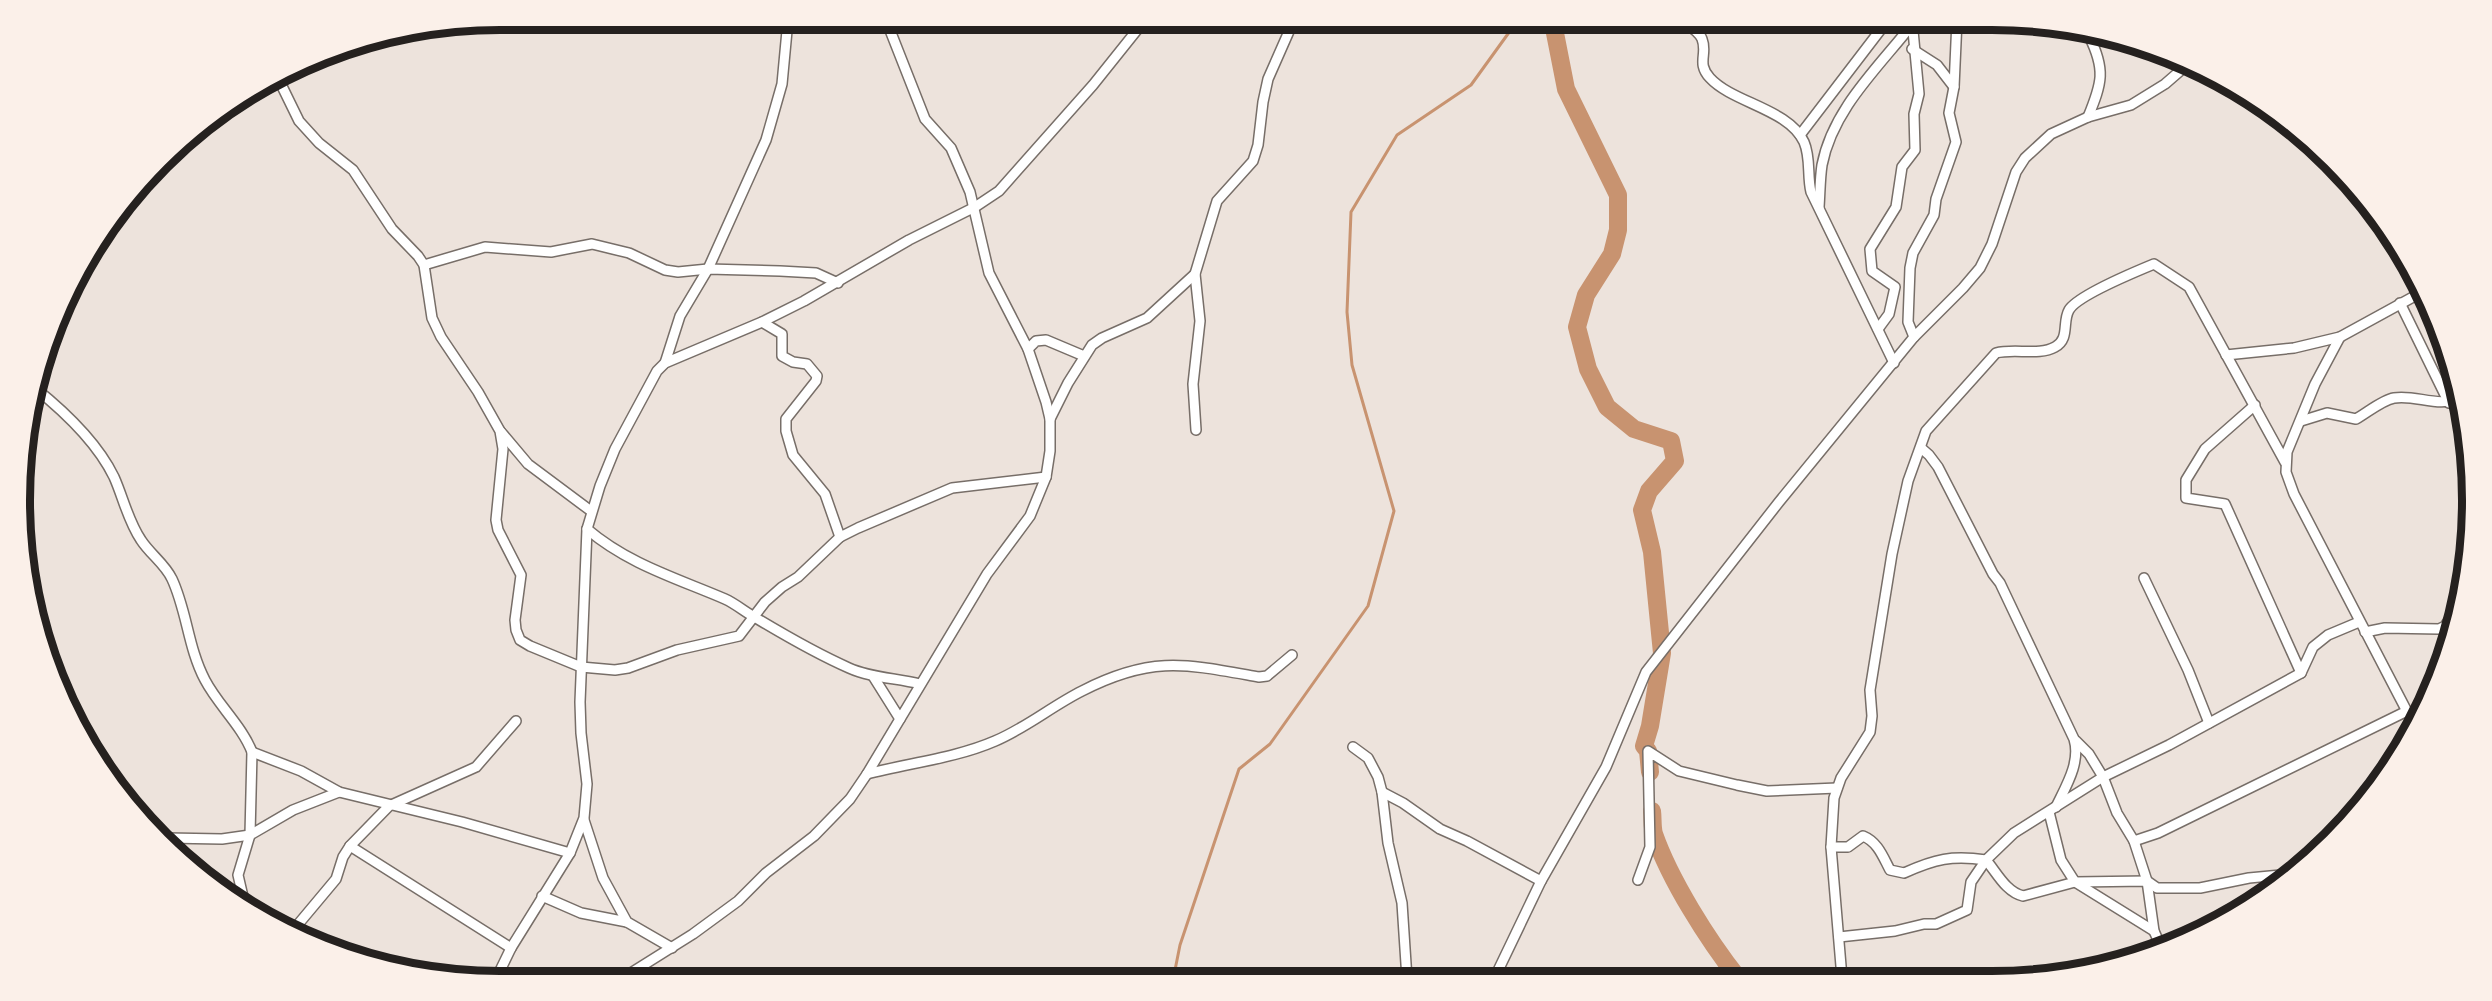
<svg xmlns="http://www.w3.org/2000/svg" width="2492" height="1001" font-family="'Asap Condensed',sans-serif">
  <style>
    .lines { fill: none; stroke-linecap: round; stroke-linejoin: round }
    .stream { stroke: #c89370; stroke-width: 3 }
    .river { stroke: #c89370; stroke-width: 18 }
    .minor-casing { stroke: #776e68; stroke-width: 12 }
    .minor { stroke: #fff; stroke-width: 9 }
    .rim { fill: none; stroke: #25211f; stroke-width: 8 }
  </style>
  <rect width="100%" height="100%" fill="#ede3dc"/>
  <g class="lines">
    <polyline class="stream" points="1173,980 1180,945 1239,769 1270,744 1368,606 1394,511 1352,365 1347,312 1351,212 1397,135 1471,85 1518,20"/>
    <g class="river">
      <polyline points="1555,20 1554,28 1566,89 1618,195 1618,230 1612,254 1586,295 1577,327 1588,369 1607,407 1634,429 1671,441 1675,461 1649,491 1642,510 1652,552 1662,653 1650,726 1644,746 1648,751 1650,772"/>
      <path d="M 1652,811 C 1653,818 1652,827 1654,834 C 1670,880 1708,940 1738,978"/>
    </g>
    <defs>
      <g id="minor">
        <path d="M 1682,21 C 1689,26 1699,31 1702,39 C 1708,54 1696,63 1710,78 C 1733,103 1789,109 1804,142 C 1811,158 1807,176 1811,192 L 1894,363"/>
        <polyline points="1912,49 1937,65 1954,87"/>
        <polyline points="277,76 299,121 319,143 353,170 392,229 418,256 424,265 432,318 441,337 478,392 500,431 503,449 496,520 498,530 521,575 515,620 516,630 520,640 530,646 581,667 615,670 628,668 677,650 739,636 765,602 782,587 798,577 840,537 858,528 952,488 1046,477"/>
        <path d="M 2088,117 C 2102,83 2106,70 2089,36"/>
        <polyline points="1800,135 1888,20"/>
        <path d="M 1819,207 C 1820,193 1820,178 1822,165 C 1833,108 1880,66 1914,22"/>
        <polyline points="424,265 485,247 551,252 592,244 629,253 665,270 678,272 708,269 780,271 816,273 838,283"/>
        <polyline points="2400,303 2449,403"/>
        <polyline points="762,322 782,334 782,356 793,362 807,364 817,376 816,381 786,419 786,431 793,455 825,494 840,537"/>
        <polyline points="1878,329 1889,314 1895,287 1872,271 1870,249 1896,207 1902,167 1915,150 1914,114 1919,94 1912,20"/>
        <polyline points="1914,337 1908,322 1910,268 1913,253 1934,215 1936,199 1956,142 1949,113 1954,87 1957,20"/>
        <polyline points="2340,337 2315,384 2287,452 2286,472 2294,494 2413,723"/>
        <polyline points="1028,349 1036,341 1046,340 1084,356"/>
        <polyline points="2226,355 2294,348 2340,337 2424,291"/>
        <polyline points="665,363 680,316 708,269 766,140 782,84 788,20"/>
        <path d="M 35,388 C 65,412 97,442 114,477 C 123,497 128,521 141,540 C 150,554 165,564 172,579 C 187,611 188,648 205,680 C 218,705 242,726 252,752 L 250,835 L 238,875 L 244,901"/>
        <polyline points="2255,405 2205,449 2186,480 2186,498 2225,504 2301,673"/>
        <polyline points="1050,419 1068,383 1092,345 1102,338 1147,318 1195,274"/>
        <path d="M 2301,421 L 2327,413 L 2356,419 C 2367,413 2382,400 2394,398 C 2416,394 2440,409 2460,397"/>
        <polyline points="1196,430 1193,384 1200,321 1195,274 1217,201 1253,161 1258,145 1263,102 1268,79 1294,20"/>
        <polyline points="501,432 528,464 591,511"/>
        <path d="M 1921,448 L 1929,455 L 1938,467 L 1993,574 L 2000,583 L 2074,739 C 2081,762 2066,786 2056,807"/>
        <path d="M 587,529 C 628,564 676,578 725,599 C 736,604 745,612 756,618 C 786,636 817,654 849,668 C 871,678 897,678 920,684"/>
        <polyline points="2144,578 2188,670 2209,723"/>
        <polyline points="2365,632 2385,628 2439,629 2445,626 2458,606"/>
        <polyline points="873,676 900,719"/>
        <polyline points="2076,741 2089,754 2103,777 2117,813 2134,841 2147,881 2154,931 2162,949"/>
        <polyline points="1353,747 1368,758 1378,777 1382,792 1388,843 1402,903 1407,979"/>
        <polyline points="252,752 301,771 339,792 462,822 570,853"/>
        <path d="M 867,774 C 909,763 956,758 995,741 C 1026,728 1052,706 1082,691 C 1152,655 1186,664 1259,677 L 1267,676 L 1292,655"/>
        <polyline points="1382,792 1403,803 1440,829 1467,841 1541,881"/>
        <polyline points="2049,812 2061,860 2075,882 2154,931"/>
        <polyline points="584,820 603,878 627,922 672,948"/>
        <polyline points="167,838 222,839 250,835 293,810 339,792"/>
        <polyline points="2134,841 2158,833 2407,711"/>
        <polyline points="350,846 511,948"/>
        <path d="M 1831,847 L 1848,847 L 1863,836 C 1878,842 1883,857 1890,870 L 1904,873 C 1935,859 1952,855 1986,860 C 1997,873 2006,892 2023,896 L 2075,882 L 2147,881 L 2157,888 L 2200,888 L 2249,878 L 2290,874"/>
        <polyline points="1638,880 1650,847 1648,751 1679,771 1737,785 1767,791 1837,788"/>
        <polyline points="542,896 581,913 627,922"/>
        <polyline points="295,928 336,879 343,857 350,846 389,806 476,767 516,721"/>
        <polyline points="1839,937 1895,931 1924,924 1936,924 1967,910 1971,882 1986,860 2014,833 2103,777 2169,745 2301,673 2313,647 2328,635 2359,622"/>
        <path d="M 1842,978 L 1831,847 L 1834,798 L 1841,778 L 1870,732 L 1872,716 L 1870,690 L 1892,554 L 1908,481 L 1926,431 L 1996,353 C 2014,348 2039,356 2055,347 C 2070,339 2062,322 2069,310 C 2077,296 2137,271 2154,264 L 2189,287 L 2285,462"/>
        <polyline points="1494,979 1541,881 1606,767 1646,672 1779,502 1914,337 1963,288 1980,268 1992,244 2016,172 2025,158 2051,134 2088,117 2131,105 2165,84 2188,64"/>
        <polyline points="495,981 511,948 570,853 584,818 587,784 581,733 580,702 587,529 600,486 615,449 657,371 665,363 762,322 804,301 909,240 975,207 999,191 1093,85 1145,20"/>
        <polyline points="618,981 693,934 738,901 766,873 814,836 850,799 867,774 987,574 1030,516 1046,477 1050,451 1050,419 1046,402 1028,349 989,273 970,192 951,148 925,119 886,20"/>
      </g>
    </defs>
    <use href="#minor" class="minor-casing"/>
    <use href="#minor" class="minor"/>
  </g>
  <path d="M0 0H2492V1001H0ZM500 30H1992A470 470 0 0 1 2462 500V501A470 470 0 0 1 1992 971H500A470 470 0 0 1 30 501V500A470 470 0 0 1 500 30Z" fill="#fbf0e9" fill-rule="evenodd"/>
  <path class="rim" d="M500 30H1992A470 470 0 0 1 2462 500V501A470 470 0 0 1 1992 971H500A470 470 0 0 1 30 501V500A470 470 0 0 1 500 30Z"/>
</svg>
